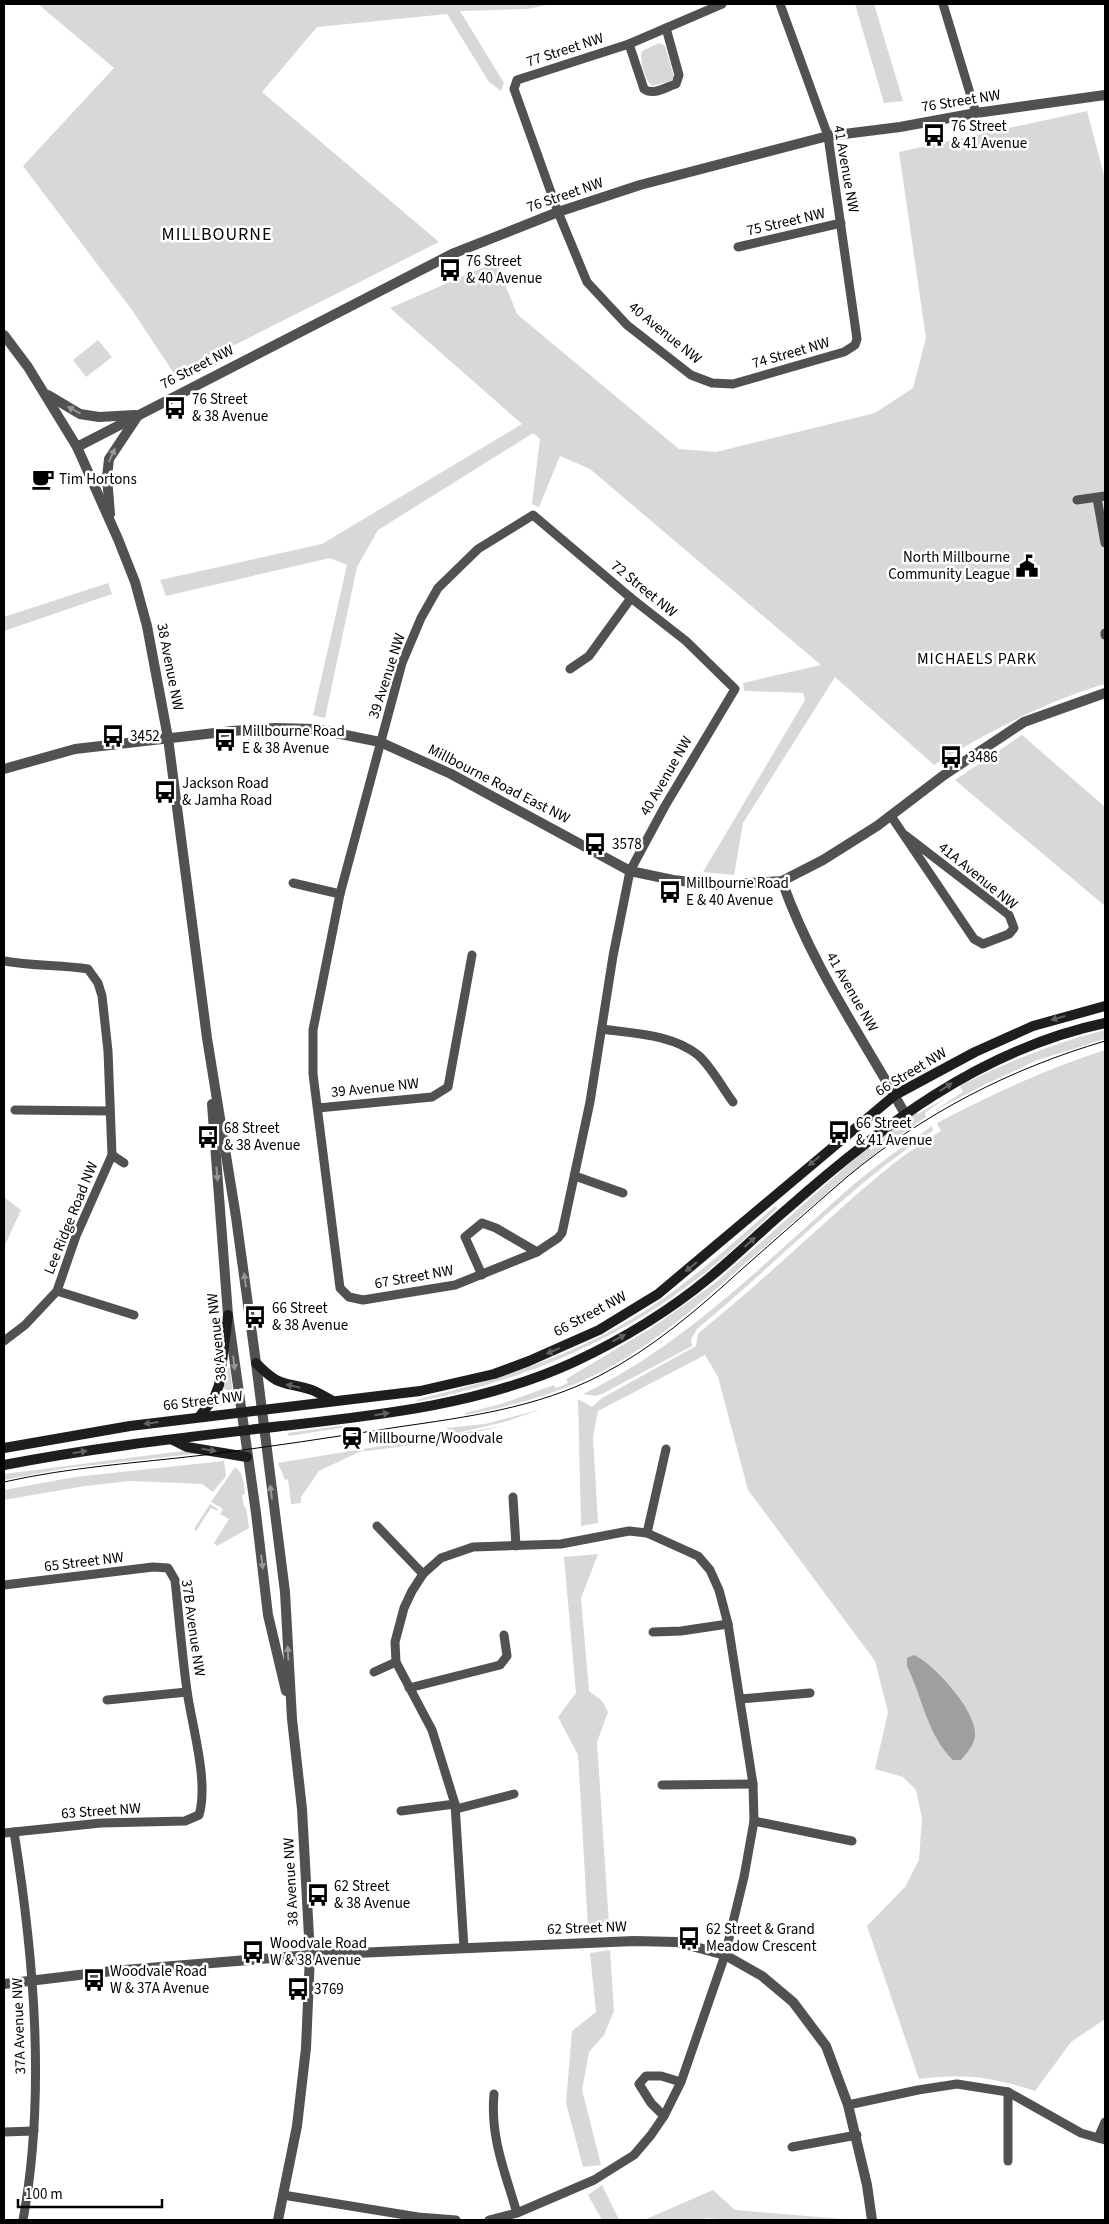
<svg xmlns="http://www.w3.org/2000/svg" width="1109" height="2224" font-family="'Source Sans 3',sans-serif">
  <style>
    .green { fill: #d8d8d8 }
    .water { fill: #9f9f9f }
    .lines { fill: none; stroke-linecap: round; stroke-linejoin: round }
    .minor { stroke: #515151; stroke-width: 9 }
    .tertiary { stroke: #515151; stroke-width: 10 }
    .secondary { stroke: #1e1e1e; stroke-width: 10 }
    .tram { stroke: #000; stroke-width: 1 }
    .oneway { fill: #979797 }
    .oneway2 { fill: #626262 }
    .labels { text-anchor: middle; dominant-baseline: central; stroke-width: 5; stroke-linejoin: round; paint-order: stroke }
    .street-label { font-size: 15px; fill: #000; stroke: #fff }
    .poi-label { font-size: 15px; fill: #000; stroke: #fff; text-anchor: start }
    .neighbourhood-label { font-size: 16px; letter-spacing: 1px; fill: #000; stroke: #fff }
    .quarter-label { font-size: 18px; letter-spacing: 1px; fill: #000; stroke: #fff }
  </style>
  <rect width="100%" height="100%" fill="#fff"/>
  <g class="green">
    <polygon points="38,4 551,4 528,9 460,11 504,83 501,91 489,82 447,14 317,27 262,92 439,242 175,375 132,310 23,166 114,68"/>
    <polygon points="855,4 874,4 903,101 884,103"/>
    <path d="M 659,43 L 665,46 L 674,77 L 671,81 L 652,86 C 645,81 639,59 642,51 Z"/>
    <path d="M 1087,111 L 1105,179 L 1105,684 C 1044,702 988,732 934,765 L 835,677 L 743,823 L 734,875 L 703,872 L 805,700 L 803,693 L 744,691 L 743,683 L 821,665 L 590,469 L 560,456 L 539,507 L 532,504 L 540,439 L 533,433 L 378,530 L 357,567 L 325,718 L 313,715 L 347,565 L 330,558 L 166,596 L 160,580 L 322,544 L 522,424 L 390,308 L 496,262 L 517,314 L 679,449 L 716,452 L 875,413 L 913,388 L 926,338 L 899,152 Z"/>
    <polygon points="98,340 112,357 86,377 73,360"/>
    <polygon points="108,583 112,594 4,631 4,617"/>
    <polygon points="1022,735 1105,807 1105,906 955,780"/>
    <path d="M 1105,1030 L 1105,1039 L 1038,1060 L 988,1083 L 932,1112 L 963,1092 L 960,1086 C 1007,1062 1054,1043 1105,1030 Z"/>
    <path d="M 1105,1050 L 1105,2019 L 1071,2042 L 1035,2091 C 991,2077 965,2073 919,2079 L 867,1926 L 905,1887 L 919,1860 L 922,1818 L 916,1790 L 903,1777 L 875,1769 L 888,1712 L 875,1661 L 748,1490 L 718,1377 L 705,1355 L 598,1411 L 593,1437 L 598,1523 L 581,1526 L 578,1399 L 592,1407 L 602,1398 L 696,1346 L 698,1334 L 701,1331 C 738,1301 773,1270 808,1238 C 851,1200 892,1160 941,1131 L 937,1123 C 992,1094 1046,1069 1105,1050 Z"/>
    <path d="M 947,1097 L 925,1113 L 926,1117 C 862,1160 805,1212 747,1262 C 702,1302 658,1341 605,1370 C 561,1393 513,1406 465,1415 L 465,1413 L 501,1404 L 554,1385 L 556,1388 L 568,1383 L 566,1379 L 653,1327 L 715,1283 L 868,1147 L 871,1150 L 879,1144 L 877,1141 L 917,1112 L 918,1114 Z"/>
    <path d="M 932,1126 L 933,1130 L 931,1132 C 846,1189 776,1264 697,1329 L 691,1339 L 692,1346 L 602,1394 L 595,1396 L 583,1394 C 687,1344 767,1260 853,1185 C 878,1164 905,1145 932,1126 Z"/>
    <polygon points="4,1197 21,1210 4,1247"/>
    <path d="M 775,1206 L 777,1208 C 673,1313 561,1374 415,1402 L 419,1399 C 501,1379 580,1354 651,1307 C 696,1277 735,1241 775,1206 Z"/>
    <polygon points="228,1368 230,1368 233,1394 223,1388"/>
    <polygon points="222,1392 228,1396 230,1402 228,1402 228,1405 218,1406"/>
    <polygon points="542,1409 504,1422 457,1433 452,1429 447,1430 447,1428 485,1424"/>
    <polygon points="347,1425 347,1427 289,1436 287,1433"/>
    <polygon points="503,1426 429,1443 359,1452 319,1471 301,1497 301,1503 291,1504 288,1479 285,1480 278,1463"/>
    <polygon points="183,1451 203,1453 67,1468 4,1480 4,1474"/>
    <polygon points="224,1461 226,1476 213,1492 202,1484 130,1481 85,1486 4,1500 4,1490 75,1477"/>
    <path d="M 235,1467 C 244,1473 244,1485 245,1494 L 242,1495 L 244,1507 L 246,1507 L 249,1528 L 217,1546 L 214,1543 L 229,1519 L 220,1514 L 223,1509 L 211,1502 Z"/>
    <polygon points="210,1504 218,1509 217,1511 211,1508 196,1531 194,1529"/>
    <polygon points="598,1554 581,1598 589,1691 602,1701 608,1712 597,1742 609,1925 588,1927 578,1755 558,1717 576,1693 564,1557"/>
    <polygon points="610,1950 614,2011 604,2035 589,2052 582,2090 601,2165 583,2167 566,2103 572,2031 596,2012 590,1953"/>
    <polygon points="602,2185 619,2220 602,2220 588,2195"/>
    <polygon points="713,2190 735,2210 855,2220 735,2220 706,2218 702,2220 644,2220"/>
  </g>
  <path class="water" d="M 914,1655 C 934,1664 978,1712 975,1736 C 974,1745 967,1753 961,1760 L 953,1760 C 927,1735 922,1696 907,1666 L 907,1658 Z"/>
  <g class="lines">
    <g class="minor">
      <polyline points="722,4 629,44 517,80 514,89 558,212 587,282 627,325 691,375 712,383 733,384 844,352 855,345 857,339 828,136 780,4"/>
      <polyline points="943,4 976,113"/>
      <path d="M 629,44 L 644,89 C 653,96 666,87 676,84 L 679,75 L 666,28"/>
      <polyline points="738,247 841,223"/>
      <polyline points="1097,498 1105,543"/>
      <polyline points="1077,500 1105,496"/>
      <polygon points="533,515 631,598 686,641 735,689 665,806 630,871 613,956 590,1102 562,1233 558,1238 537,1252 455,1285 363,1300 349,1297 340,1288 313,1074 313,1030 340,894 402,663 421,618 438,588 478,549"/>
      <polyline points="1105,633 1105,635"/>
      <polyline points="570,669 589,656 631,598"/>
      <polyline points="891,816 974,939 983,944 1009,934 1014,928 1009,915 905,835"/>
      <polyline points="293,883 340,894"/>
      <path d="M 4,961 C 32,966 60,965 88,969 L 98,983 L 102,996 L 108,1051 L 112,1155 L 76,1236 L 57,1291 L 25,1325 L 4,1341"/>
      <path d="M 602,1029 C 635,1034 671,1034 698,1055 C 711,1066 723,1089 733,1102"/>
      <polyline points="318,1108 432,1097 448,1087 472,955"/>
      <polyline points="15,1110 110,1111"/>
      <polyline points="112,1155 124,1163"/>
      <polyline points="575,1176 623,1193"/>
      <polyline points="482,1275 465,1237 482,1223 496,1228 537,1252"/>
      <polyline points="57,1291 134,1315"/>
      <polyline points="513,1497 516,1546"/>
      <polyline points="377,1526 423,1574"/>
      <polyline points="647,1533 666,1449"/>
      <path d="M 4,1585 L 153,1567 L 168,1568 L 175,1580 C 179,1617 182,1654 187,1691 C 192,1726 209,1782 199,1815 L 185,1821 L 101,1823 L 4,1833"/>
      <polyline points="653,1632 681,1631 728,1624"/>
      <polyline points="374,1672 396,1662"/>
      <polyline points="409,1688 500,1665 507,1656 504,1635"/>
      <polyline points="740,1699 810,1693"/>
      <polyline points="107,1700 187,1692"/>
      <polyline points="662,1785 753,1784"/>
      <polyline points="456,1809 514,1794"/>
      <polyline points="401,1811 455,1804"/>
      <polyline points="754,1821 852,1841"/>
      <path d="M 14,1832 C 34,1957 46,2095 23,2220"/>
      <polyline points="464,1948 455,1804 432,1730 396,1662 395,1642 404,1608 412,1591 423,1574 441,1558 473,1547 561,1544 629,1531 647,1533 698,1556 710,1570 719,1590 728,1624 753,1784 754,1821 744,1877 725,1955 681,2082 664,2116 651,2135 634,2155 594,2180 517,2213 489,2220"/>
      <path d="M 494,2094 C 490,2137 505,2172 517,2213"/>
      <polyline points="848,2105 918,2090 957,2084 1008,2092 1081,2133 1105,2140"/>
      <polyline points="664,2116 651,2103 639,2084 646,2076 661,2076 681,2082"/>
      <polyline points="4,2132 34,2131"/>
      <polyline points="1098,2138 1105,2122"/>
      <polyline points="792,2147 857,2135"/>
      <polyline points="1008,2161 1008,2092"/>
      <polyline points="283,2195 418,2217 456,2220"/>
    </g>
    <g class="tertiary">
      <polyline points="4,335 28,367 77,447 118,539 135,582 147,626 168,738 207,1038 236,1217 256,1363 285,1592 292,1719 302,1809 310,1955 306,2048 297,2126 278,2220"/>
      <polyline points="48,395 80,414 99,417 135,415"/>
      <polyline points="77,447 452,254 558,212 640,185 828,136 900,127 976,113 1105,95"/>
      <polyline points="110,514 107,477 109,459 137,417"/>
      <polyline points="4,769 75,749 232,731 275,728 316,729 380,742 451,774 630,871 673,880 718,885 782,881 823,860 877,826 944,775 1024,722 1105,693"/>
      <path d="M 782,881 C 811,964 862,1037 905,1114"/>
      <polyline points="212,1104 228,1315 256,1513 268,1615 286,1691"/>
      <polyline points="4,1984 112,1971 310,1955 634,1941 677,1942 725,1955 762,1976 793,2002 826,2046 848,2105 867,2185 872,2220"/>
    </g>
    <g class="secondary">
      <path d="M 256,1363 C 280,1388 283,1381 312,1390 C 319,1393 326,1397 333,1401"/>
      <polyline points="199,1417 214,1398 219,1385 228,1315"/>
      <polyline points="173,1440 187,1447 247,1457"/>
      <polyline points="4,1448 130,1426 420,1391 494,1374 529,1361 599,1330 658,1294 895,1095 975,1052 1033,1026 1105,1006"/>
      <path d="M 4,1465 C 96,1447 189,1437 282,1426 C 381,1415 483,1404 574,1362 C 621,1340 669,1311 709,1278 C 736,1256 760,1232 787,1209 C 880,1127 981,1049 1105,1023"/>
    </g>
    <path class="tram" d="M 4,1482 C 70,1467 137,1463 204,1455 C 269,1447 334,1437 398,1427 C 467,1417 536,1408 599,1376 C 653,1348 697,1310 741,1270 C 776,1239 811,1208 847,1177 C 924,1113 1010,1069 1105,1041"/>
  </g>
  <defs><path id="oneway-solid" d="M-6-.8H1V-3.2L6.5 0L1 3.2V.8H-6Z" transform="scale(1.25)"/></defs>
  <g class="oneway">
    <use href="#oneway-solid" transform="translate(74 410) rotate(-152)"/>
    <use href="#oneway-solid" transform="translate(112 455) rotate(-66)"/>
    <use href="#oneway-solid" transform="translate(217 1174) rotate(85)"/>
    <use href="#oneway-solid" transform="translate(245 1280) rotate(-98)"/>
    <use href="#oneway-solid" transform="translate(234 1363) rotate(83)"/>
    <use href="#oneway-solid" transform="translate(271 1492) rotate(-98)"/>
    <use href="#oneway-solid" transform="translate(262 1562) rotate(83)"/>
    <use href="#oneway-solid" transform="translate(288 1653) rotate(-93)"/>
  </g>
  <g class="oneway2">
    <use href="#oneway-solid" transform="translate(1058 1018) rotate(164)"/>
    <use href="#oneway-solid" transform="translate(946 1087) rotate(-33)"/>
    <use href="#oneway-solid" transform="translate(814 1161) rotate(140)"/>
    <use href="#oneway-solid" transform="translate(750 1242) rotate(-42)"/>
    <use href="#oneway-solid" transform="translate(691 1267) rotate(141)"/>
    <use href="#oneway-solid" transform="translate(619 1338) rotate(-29)"/>
    <use href="#oneway-solid" transform="translate(553 1351) rotate(156)"/>
    <use href="#oneway-solid" transform="translate(293 1386) rotate(-167)"/>
    <use href="#oneway-solid" transform="translate(382 1414) rotate(-9)"/>
    <use href="#oneway-solid" transform="translate(151 1423) rotate(173)"/>
    <use href="#oneway-solid" transform="translate(209 1450) rotate(9)"/>
    <use href="#oneway-solid" transform="translate(80 1452) rotate(-9)"/>
  </g>
  <defs>
    <symbol id="bus-bare" viewBox="-9 -9 18 18"><path d="M-5-6H5V4H4V6H2V4H-2V6H-4V4H-5ZM-3.5-4V0h7V-4ZM-3.5 1.2v1.5H-2V1.2ZM2 1.2v1.5H3.5V1.2Z" fill="#000" stroke="#fff" stroke-width="2.5" paint-order="stroke"/></symbol>
    <symbol id="cafe-bare" viewBox="-9 -9 18 18"><path d="M-5.5-4.5H6V0H3Q3 3.5 0 3.5H-2.5Q-5.5 3.5-5.5 0ZM3-3.2v2h1.7v-2ZM-6 4.5H4V6H-6Z" fill="#000" stroke="#fff" stroke-width="2.5" paint-order="stroke"/></symbol>
    <symbol id="civic-bare" viewBox="-9 -9 18 18"><path d="M-.6-6.5H3V-4.5H.6V-3L4-1V1h2V6H-6V1h2V-1L-.6-3ZM-1.2 2.5V6h2.4V2.5Z" fill="#000" stroke="#fff" stroke-width="2.5" paint-order="stroke"/></symbol>
    <symbol id="station-bare" viewBox="-9 -9 18 18"><path d="M-3-6H3Q5-6 5-4V2Q5 4 3 4L4.5 6H3L1.5 4h-3L-3 6H-4.5L-3 4Q-5 4-5 2V-4Q-5-6-3-6ZM-3.5-4v3h7v-3ZM-3.5 1v1.5H-2V1ZM2 1v1.5H3.5V1Z" fill="#000" stroke="#fff" stroke-width="2.5" paint-order="stroke"/></symbol>
  </defs>
  <g fill-rule="evenodd">
    <use href="#bus-bare" x="918" y="119" width="32" height="32"/>
    <use href="#bus-bare" x="434" y="254" width="32" height="32"/>
    <use href="#bus-bare" x="159" y="392" width="32" height="32"/>
    <use href="#cafe-bare" x="27" y="463" width="32" height="32"/>
    <use href="#civic-bare" x="1011" y="550" width="32" height="32"/>
    <use href="#bus-bare" x="97" y="720" width="32" height="32"/>
    <use href="#bus-bare" x="209" y="724" width="32" height="32"/>
    <use href="#bus-bare" x="935" y="741" width="32" height="32"/>
    <use href="#bus-bare" x="149" y="776" width="32" height="32"/>
    <use href="#bus-bare" x="579" y="828" width="32" height="32"/>
    <use href="#bus-bare" x="654" y="876" width="32" height="32"/>
    <use href="#bus-bare" x="823" y="1116" width="32" height="32"/>
    <use href="#bus-bare" x="192" y="1121" width="32" height="32"/>
    <use href="#bus-bare" x="239" y="1301" width="32" height="32"/>
    <use href="#station-bare" x="336" y="1422" width="32" height="32"/>
    <use href="#bus-bare" x="302" y="1879" width="32" height="32"/>
    <use href="#bus-bare" x="673" y="1922" width="32" height="32"/>
    <use href="#bus-bare" x="237" y="1936" width="32" height="32"/>
    <use href="#bus-bare" x="78" y="1964" width="32" height="32"/>
    <use href="#bus-bare" x="282" y="1973" width="32" height="32"/>
  </g>
  <g class="labels">
    <g class="street-label">
      <text transform="translate(565 50) rotate(-18)">77 Street NW</text>
      <text transform="translate(961 101) rotate(-9)">76 Street NW</text>
      <text transform="translate(846 169) rotate(80)">41 Avenue NW</text>
      <text transform="translate(565 195) rotate(-19)">76 Street NW</text>
      <text transform="translate(786 222) rotate(-13)">75 Street NW</text>
      <text transform="translate(665 333) rotate(39)">40 Avenue NW</text>
      <text transform="translate(791 353) rotate(-16)">74 Street NW</text>
      <text transform="translate(197 367) rotate(-27)">76 Street NW</text>
      <text transform="translate(644 589) rotate(39)">72 Street NW</text>
      <text transform="translate(170 667) rotate(79)">38 Avenue NW</text>
      <text transform="translate(387 676) rotate(-72)">39 Avenue NW</text>
      <text transform="translate(666 776) rotate(-60)">40 Avenue NW</text>
      <text transform="translate(499 784) rotate(27)">Millbourne Road East NW</text>
      <text transform="translate(978 876) rotate(39)">41A Avenue NW</text>
      <text transform="translate(852 992) rotate(60)">41 Avenue NW</text>
      <text transform="translate(911 1072) rotate(-31)">66 Street NW</text>
      <text transform="translate(375 1088) rotate(-6)">39 Avenue NW</text>
      <text transform="translate(71 1218) rotate(-68)">Lee Ridge Road NW</text>
      <text transform="translate(414 1277) rotate(-10)">67 Street NW</text>
      <text transform="translate(590 1314) rotate(-28)">66 Street NW</text>
      <text transform="translate(217 1337) rotate(-96)">38 Avenue NW</text>
      <text transform="translate(203 1401) rotate(-7)">66 Street NW</text>
      <text transform="translate(84 1562) rotate(-7)">65 Street NW</text>
      <text transform="translate(193 1628) rotate(82)">37B Avenue NW</text>
      <text transform="translate(101 1811) rotate(-4)">63 Street NW</text>
      <text transform="translate(291 1882) rotate(-93)">38 Avenue NW</text>
      <text transform="translate(587 1928) rotate(-2)">62 Street NW</text>
      <text transform="translate(19 2026) rotate(-92)">37A Avenue NW</text>
    </g>
    <g class="poi-label">
      <text x="951" y="126">76 Street<tspan x="951" dy="17">&amp; 41 Avenue</tspan></text>
      <text x="466" y="261">76 Street<tspan x="466" dy="17">&amp; 40 Avenue</tspan></text>
      <text x="192" y="399">76 Street<tspan x="192" dy="17">&amp; 38 Avenue</tspan></text>
      <text x="59" y="479">Tim Hortons</text>
      <text x="1010" y="557" text-anchor="end">North Millbourne<tspan x="1010" dy="17">Community League</tspan></text>
      <text x="242" y="731">Millbourne Road<tspan x="242" dy="17">E &amp; 38 Avenue</tspan></text>
      <text x="130" y="736">3452</text>
      <text x="968" y="757">3486</text>
      <text x="182" y="783">Jackson Road<tspan x="182" dy="17">&amp; Jamha Road</tspan></text>
      <text x="612" y="844">3578</text>
      <text x="686" y="883">Millbourne Road<tspan x="686" dy="17">E &amp; 40 Avenue</tspan></text>
      <text x="856" y="1123">66 Street<tspan x="856" dy="17">&amp; 41 Avenue</tspan></text>
      <text x="224" y="1128">68 Street<tspan x="224" dy="17">&amp; 38 Avenue</tspan></text>
      <text x="272" y="1308">66 Street<tspan x="272" dy="17">&amp; 38 Avenue</tspan></text>
      <text x="368" y="1438">Millbourne/Woodvale</text>
      <text x="334" y="1886">62 Street<tspan x="334" dy="17">&amp; 38 Avenue</tspan></text>
      <text x="706" y="1929">62 Street &amp; Grand<tspan x="706" dy="17">Meadow Crescent</tspan></text>
      <text x="270" y="1943">Woodvale Road<tspan x="270" dy="17">W &amp; 38 Avenue</tspan></text>
      <text x="110" y="1971">Woodvale Road<tspan x="110" dy="17">W &amp; 37A Avenue</tspan></text>
      <text x="314" y="1989">3769</text>
    </g>
    <g class="neighbourhood-label">
      <text x="977" y="659">MICHAELS PARK</text>
    </g>
    <g class="quarter-label">
      <text x="217" y="234">MILLBOURNE</text>
    </g>
  </g>
  <rect width="1109" height="2224" fill="none" stroke="#000000" stroke-width="10"/>
  <path d="M18 2199v8h144v-8" fill="none" stroke="#000000" stroke-width="2.5"/>
  <text x="25" y="2199" font-size="15" fill="#000000" stroke="#ffffff" stroke-width="4" paint-order="stroke">100 m</text>
</svg>
